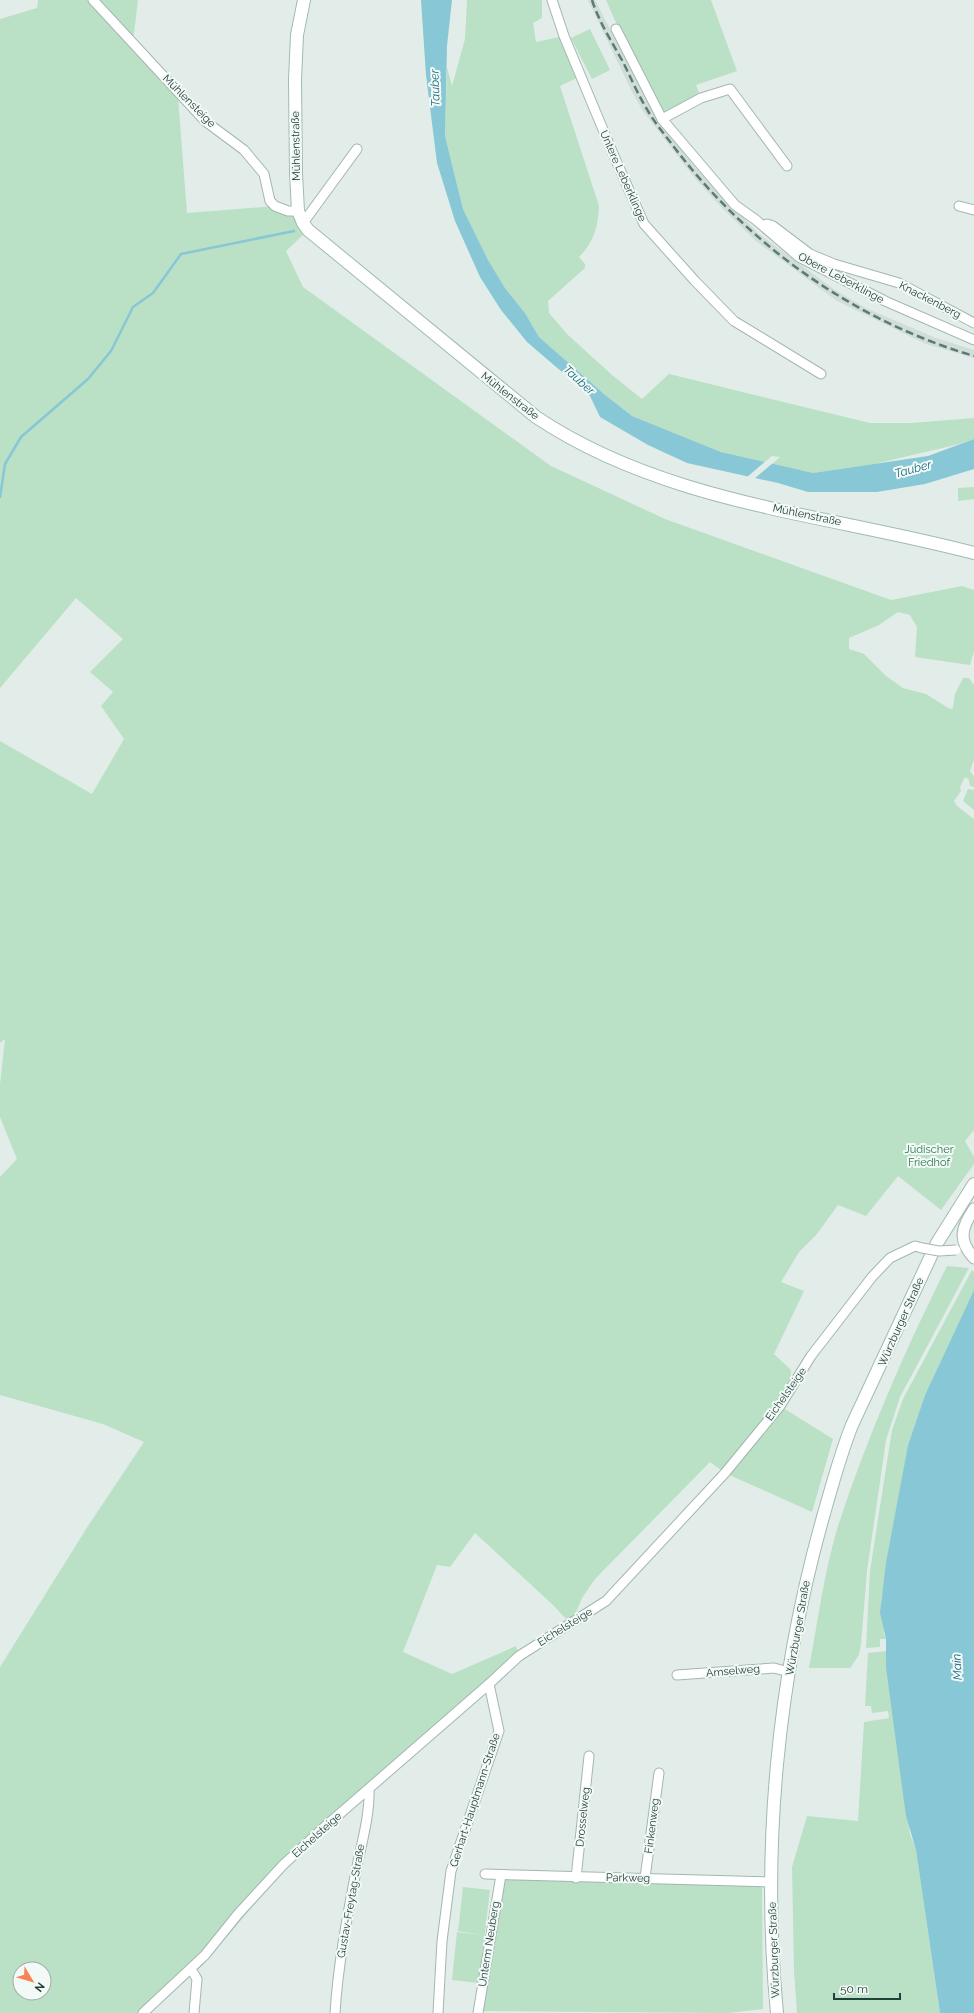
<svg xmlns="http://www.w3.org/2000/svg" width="974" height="2013" font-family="Raleway,sans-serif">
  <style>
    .built { fill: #d0ddd8 }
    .green { fill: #bae0c5; fill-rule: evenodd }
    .water { fill: #88c7d5 }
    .pier { fill: #e2ede9 }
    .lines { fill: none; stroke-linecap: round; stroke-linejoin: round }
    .stream { stroke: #88c7d5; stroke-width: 2.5 }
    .minor-casing { stroke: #a4b6b0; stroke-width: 11 }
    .tertiary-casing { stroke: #a4b6b0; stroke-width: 13 }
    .secondary-casing { stroke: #a0bab1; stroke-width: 14 }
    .minor { stroke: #fff; stroke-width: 9 }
    .tertiary { stroke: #fff; stroke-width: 11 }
    .secondary { stroke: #fff; stroke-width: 12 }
    .rail { stroke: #5c7b74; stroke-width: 2.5; stroke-dasharray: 8 4; stroke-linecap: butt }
    .minor-bridge-casing { stroke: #a4b6b0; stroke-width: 11; stroke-linecap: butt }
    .minor-bridge { stroke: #fff; stroke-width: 9 }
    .labels { text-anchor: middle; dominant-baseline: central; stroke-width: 4; stroke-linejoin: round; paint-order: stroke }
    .street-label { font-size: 11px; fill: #214038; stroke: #f3f9f7 }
    .park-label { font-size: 11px; fill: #29794a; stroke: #f3f9f7 }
    .water-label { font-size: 12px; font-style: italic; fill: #186b7f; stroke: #f3f9f7 }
  </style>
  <rect width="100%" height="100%" fill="#e2ede9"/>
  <polygon class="built" points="588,0 595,0 641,89 660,121 696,168 758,233 835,290 866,308 936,338 974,350 974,358 926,344 837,301 756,241 723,209 693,176 643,111 633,94"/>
  <g class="green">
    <path d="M 38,0 L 138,0 L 132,50 L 178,97 L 187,213 L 275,206 L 298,211 L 308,230 L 286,251 L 303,287 L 551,466 L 665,519 L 891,600 L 962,586 L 974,590 L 974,651 L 970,665 L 915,657 L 917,627 L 910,615 L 898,612 L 879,625 L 849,638 L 849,649 L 864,654 L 886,676 L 903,688 L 926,694 L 950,709 L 953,708 L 955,694 L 963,678 L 969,678 L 974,685 L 974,760 L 970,771 L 974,777 L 974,787 L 970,786 L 969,780 L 965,777 L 960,787 L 961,791 L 954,801 L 957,806 L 974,819 L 974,1130 L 965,1141 L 974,1157 L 974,1164 L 941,1210 L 898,1176 L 866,1216 L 838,1205 L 817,1234 L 799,1252 L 781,1282 L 804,1291 L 774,1354 L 791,1370 L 790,1391 L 780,1406 L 833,1439 L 812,1512 L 725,1473 L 710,1462 L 595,1579 L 582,1598 L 571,1624 L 552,1604 L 475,1533 L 450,1567 L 437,1565 L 403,1652 L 452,1674 L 516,1646 L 519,1656 L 320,1831 L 253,1906 L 203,1965 L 150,2013 L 0,2013 L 0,1667 L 88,1526 L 144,1442 L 103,1424 L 0,1395 L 0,1177 L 17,1159 L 0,1117 L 0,1084 L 5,1039 L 0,1043 L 0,741 L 92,794 L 124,739 L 101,706 L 113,692 L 90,672 L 123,639 L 76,598 L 0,688 L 0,19 L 37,8 ZM 20,1969 L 44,1969 L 44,1993 L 20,1993 Z"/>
    <path d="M 467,0 L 542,0 L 542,18 L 533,23 L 536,42 L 564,36 L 581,76 L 560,86 L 599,206 C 598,227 594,242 579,257 L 585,264 L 585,268 L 548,301 L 549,313 L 567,334 L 612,375 L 642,399 L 669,374 L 870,423 L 911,423 L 974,418 L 974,439 L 955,445 L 874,464 L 813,473 L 772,464 L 780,457 L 772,456 L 765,462 L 721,452 L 632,416 L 604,394 L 539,337 L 525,313 L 505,288 L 488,260 L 463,209 L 445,136 L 447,67 L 452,86 L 465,39 Z"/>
    <polygon points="606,0 711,0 737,71 696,85 701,98 662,119 645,89"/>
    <polygon points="590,29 610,70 592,79 571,38"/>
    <polygon points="974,487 974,499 958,501 958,488"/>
    <polygon points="968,789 974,790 974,810 963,801"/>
    <path d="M 947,1266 L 969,1268 L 900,1397 L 886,1440 L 867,1571 L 861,1644 L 859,1655 L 850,1668 L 809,1668 C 818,1621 824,1572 838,1526 C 867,1437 905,1350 947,1266 Z"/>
    <polygon points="972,1270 974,1272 974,1290 925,1395 908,1445 881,1602 884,1634 886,1639 880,1639 880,1647 866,1648 870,1571 892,1430 903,1399"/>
    <polygon points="887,1651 886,1668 910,1834 916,1850 940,2013 797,2013 794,1971 792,1867 807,1816 858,1821 864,1722 889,1718 888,1711 872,1713 871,1706 865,1706 868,1653"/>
    <polygon points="501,1875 762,1885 763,2009 728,2013 478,2011"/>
    <polygon points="463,1887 490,1890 479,1983 452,1980 457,1932 482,1935 458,1931"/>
  </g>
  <g class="water">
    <polygon points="421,0 452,0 447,46 445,136 463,209 488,260 505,288 525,313 539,337 604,394 632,416 721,452 813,473 928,456 974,439 974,469 925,484 877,492 808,492 778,483 687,463 648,445 600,417 590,396 527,342 501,310 480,277 455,221 437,163 426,75"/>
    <polygon points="974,1290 974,2013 940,2013 916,1850 906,1816 886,1668 886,1639 880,1613 886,1563 908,1445 925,1395"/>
  </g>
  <polygon class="pier" points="767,460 774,462 754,479 746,478"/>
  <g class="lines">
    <polyline class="stream" points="0,497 5,464 21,437 88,379 111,351 133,307 153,293 181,254 294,231"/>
    <defs>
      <g id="minor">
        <polyline points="93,0 205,121 244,150 264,174 270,201 275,206 288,211 298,211"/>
        <polyline points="552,0 564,36 614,156 644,224 695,281 734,321 821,374"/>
        <polyline points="616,29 662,119 735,205 756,220 799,257 885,301 974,340"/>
        <polyline points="662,119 701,98 730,89 787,166"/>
        <polyline points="959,206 974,210"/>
        <polyline points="303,223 357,149"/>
        <polyline points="767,224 773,226 810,254 834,264 899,283 974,323"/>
        <polyline points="677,1675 774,1668 789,1672"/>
        <polyline points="485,1874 772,1882"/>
        <polyline points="576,1878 589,1756"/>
        <polyline points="645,1878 659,1773"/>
        <polyline points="191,1969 197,1979 194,2013"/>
        <polyline points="143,2013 205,1955 238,1914 283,1865 320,1831 489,1684 519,1656 606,1601 725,1473 780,1406 811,1356 872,1277 890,1258 915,1246 922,1248"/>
        <path d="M 335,2013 C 338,1965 347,1918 356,1871 C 361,1845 370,1816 369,1789"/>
        <polyline points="438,2013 442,1941 451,1871 499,1731 489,1684"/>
        <polyline points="478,2013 501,1875"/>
      </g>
      <path id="tertiary" d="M 974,1209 C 961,1228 958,1241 974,1258"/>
      <g id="secondary">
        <path d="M 304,0 L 297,35 L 295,80 L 296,173 L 298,211 L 303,223 L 308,230 L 536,417 C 666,504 827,514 974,553"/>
        <path d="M 777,2013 C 761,1848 778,1677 823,1517 C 832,1486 840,1455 852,1425 L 937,1243 L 974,1184"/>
      </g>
    </defs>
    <use href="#minor" class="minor-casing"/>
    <use href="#tertiary" class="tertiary-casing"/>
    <use href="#secondary" class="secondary-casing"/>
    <use href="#minor" class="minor"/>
    <use href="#tertiary" class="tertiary"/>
    <use href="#secondary" class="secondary"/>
    <path class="rail" d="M 592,0 C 599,22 612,42 623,62 C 631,78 638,95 648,111 C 655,123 665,135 674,147 C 749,246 855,321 974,356"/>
    <defs>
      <polyline id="minor-bridge" points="922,1248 939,1251 956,1250"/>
    </defs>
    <use href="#minor-bridge" class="minor-bridge-casing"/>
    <use href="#minor-bridge" class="minor-bridge"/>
  </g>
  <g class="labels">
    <g class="street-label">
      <text transform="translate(189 101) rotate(45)">Mühlensteige</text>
      <text transform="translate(296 146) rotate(-91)">Mühlenstraße</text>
      <text transform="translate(623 176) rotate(66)">Untere Leberklinge</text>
      <text transform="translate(841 278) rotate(28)">Obere Leberklinge</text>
      <text transform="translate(930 300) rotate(27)">Knackenberg</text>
      <text transform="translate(510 396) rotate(38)">Mühlenstraße</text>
      <text transform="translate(807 515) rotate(12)">Mühlenstraße</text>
      <text transform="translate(901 1322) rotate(-66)">Würzburger Straße</text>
      <text transform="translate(786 1394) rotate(-55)">Eichelsteige</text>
      <text transform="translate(565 1627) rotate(-32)">Eichelsteige</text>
      <text transform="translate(798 1628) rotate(-80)">Würzburger Straße</text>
      <text transform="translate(733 1671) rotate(-5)">Amselweg</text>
      <text transform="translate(475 1800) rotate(-72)">Gerhart-Hauptmann-Straße</text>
      <text transform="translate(583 1817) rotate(-84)">Drosselweg</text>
      <text transform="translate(652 1826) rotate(-83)">Finkenweg</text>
      <text transform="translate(317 1835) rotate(-42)">Eichelsteige</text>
      <text transform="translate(628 1878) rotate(1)">Parkweg</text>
      <text transform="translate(351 1901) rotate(-80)">Gustav-Freytag-Straße</text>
      <text transform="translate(489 1944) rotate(-81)">Unterm Neuberg</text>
      <text transform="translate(774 1950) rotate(-92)">Würzburger Straße</text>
    </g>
    <g class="park-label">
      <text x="929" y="1149">Jüdischer<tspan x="929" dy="13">Friedhof</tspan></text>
    </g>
    <g class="water-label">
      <text transform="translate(435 88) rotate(-92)">Tauber</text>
      <text transform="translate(579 380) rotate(42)">Tauber</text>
      <text transform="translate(913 469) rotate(-15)">Tauber</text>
      <text transform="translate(957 1667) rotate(-93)">Main</text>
    </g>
  </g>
  <g transform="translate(32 1981) rotate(128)"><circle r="19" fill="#f3f9f7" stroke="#9fafab"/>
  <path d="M0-3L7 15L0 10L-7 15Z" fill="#f98255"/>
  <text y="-6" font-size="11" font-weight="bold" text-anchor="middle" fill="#214038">N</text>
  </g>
  <path d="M834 1993v6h66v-6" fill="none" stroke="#214038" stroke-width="2"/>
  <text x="840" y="1993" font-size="12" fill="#214038" stroke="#f3f9f7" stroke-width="3" paint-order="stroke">50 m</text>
</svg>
